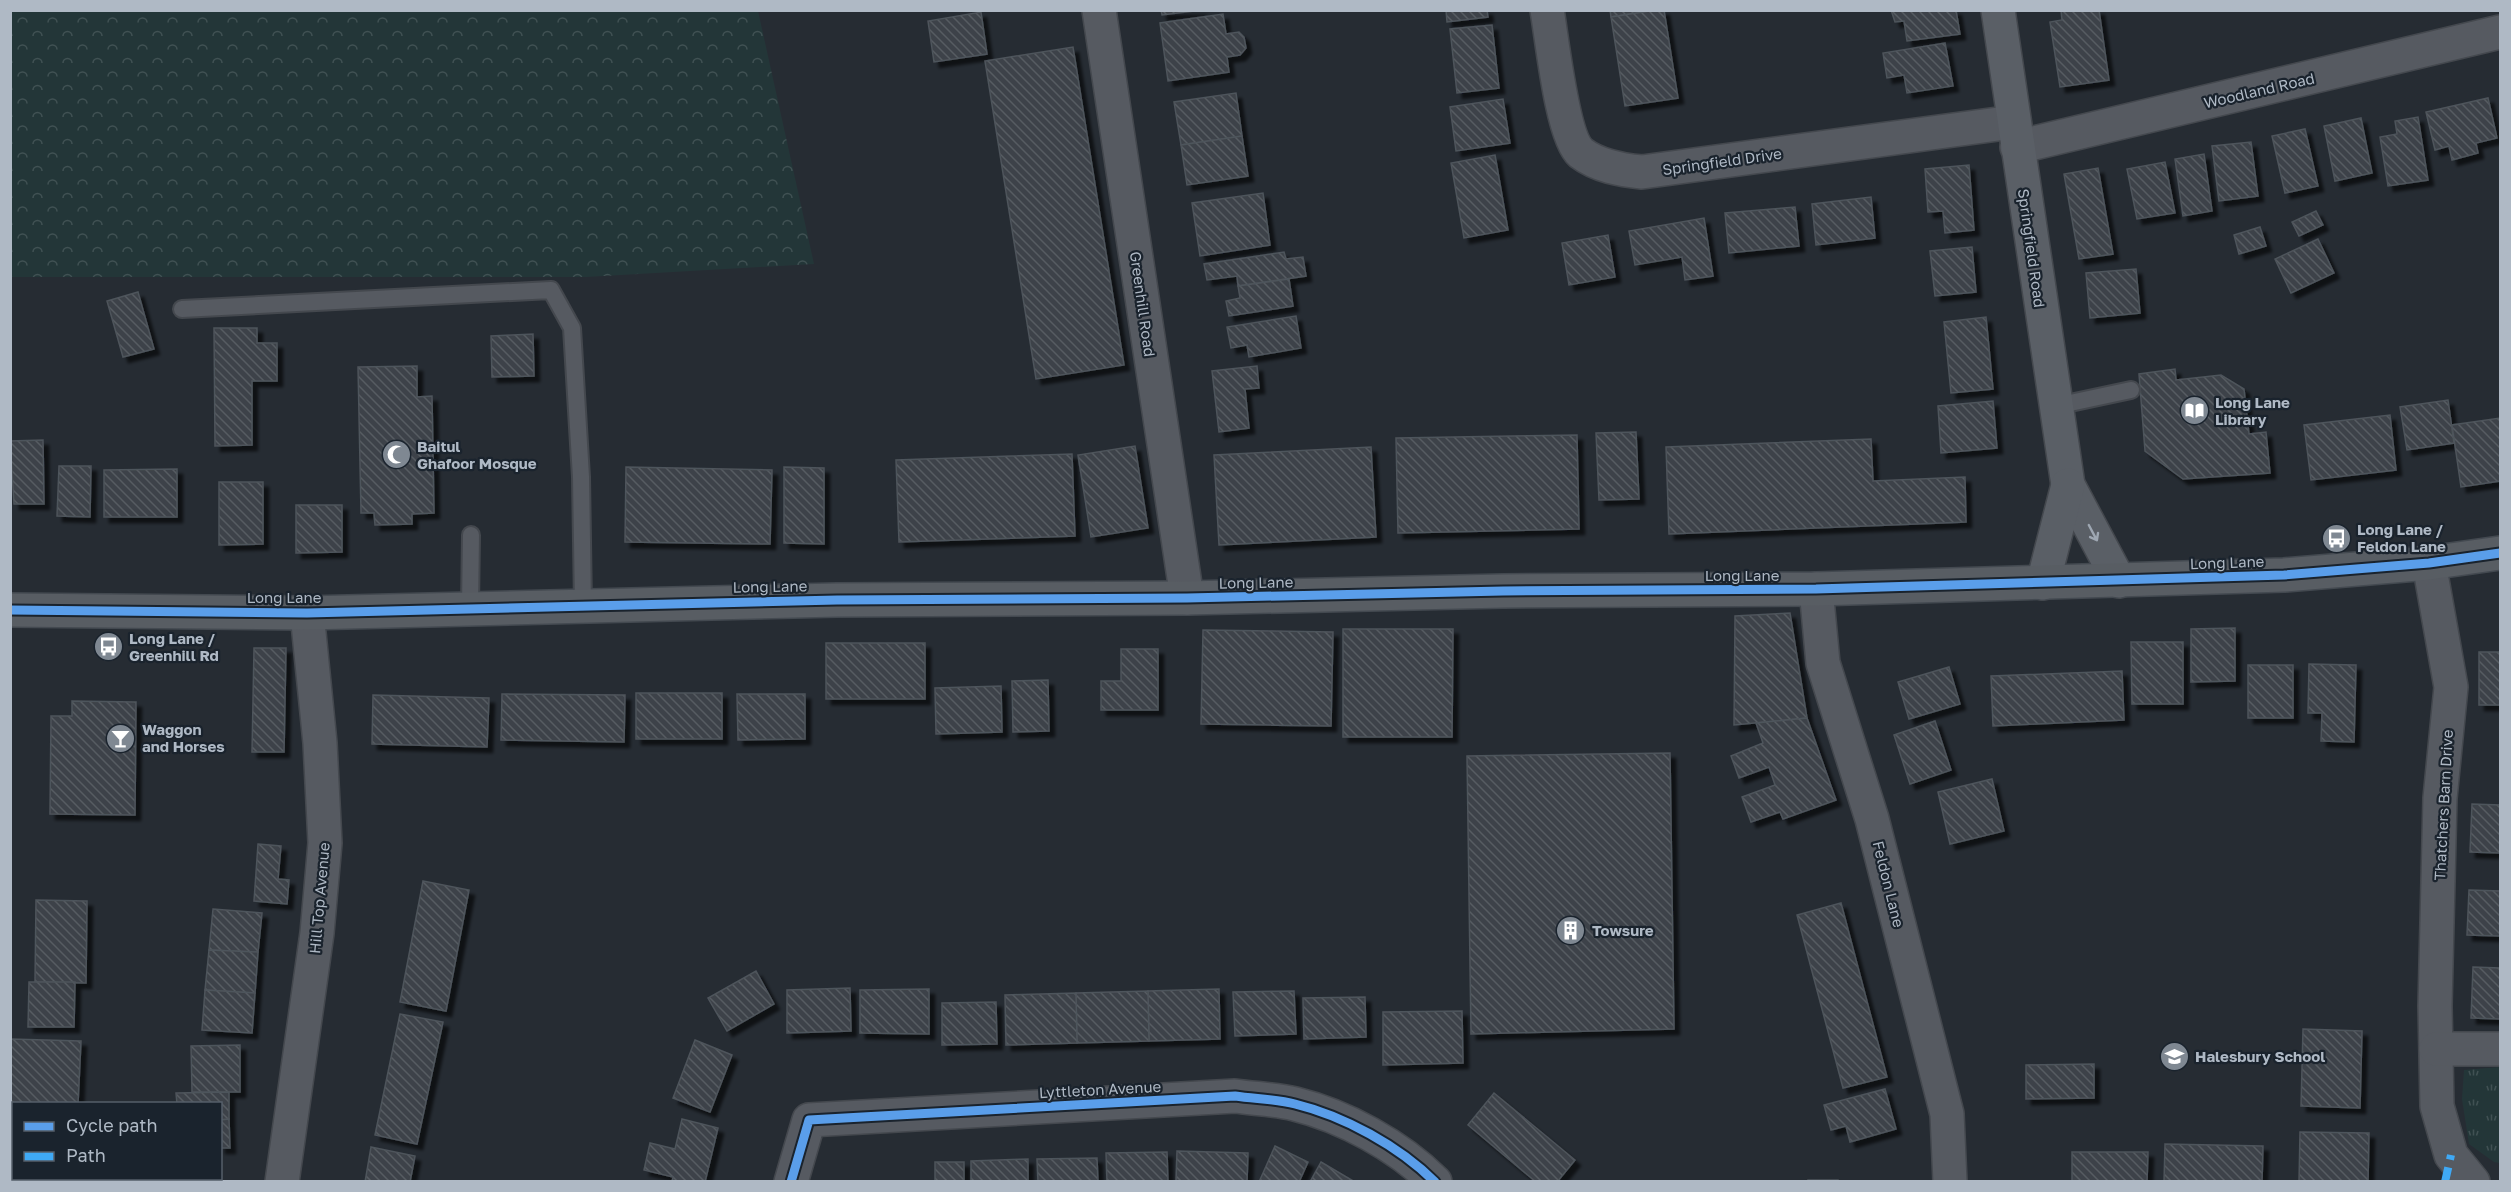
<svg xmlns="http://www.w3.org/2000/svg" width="2511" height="1192" font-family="'Golos Text',sans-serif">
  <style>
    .grass { fill: url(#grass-tufts) }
    .forest { fill: url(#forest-crowns) }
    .building { fill: url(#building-back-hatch); stroke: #4e545b; stroke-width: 1.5; filter: url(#shadow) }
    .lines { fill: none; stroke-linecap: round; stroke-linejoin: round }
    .lane-casing { stroke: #44484e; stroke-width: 20 }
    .street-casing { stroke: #44484e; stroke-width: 36 }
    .secondary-casing { stroke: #44484e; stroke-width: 36 }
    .primary-casing { stroke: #434950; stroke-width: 36 }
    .lane { stroke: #565a61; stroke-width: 16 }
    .street { stroke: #565a61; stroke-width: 33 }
    .secondary { stroke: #5a5f66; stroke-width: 33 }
    .primary { stroke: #585d63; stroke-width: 33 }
    .quiet { stroke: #3fa9f5; stroke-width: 8; stroke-dasharray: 15 8; stroke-linecap: butt }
    .cycleway-casing { stroke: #1a232d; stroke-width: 13 }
    .cycleway { stroke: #5a9eea; stroke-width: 9 }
    .oneway { stroke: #9ea7b2 }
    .labels { text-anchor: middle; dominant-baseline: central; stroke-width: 4.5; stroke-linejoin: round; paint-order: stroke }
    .street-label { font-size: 15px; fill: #afb9c5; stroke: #1a232d }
    .poi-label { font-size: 15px; font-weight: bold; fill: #afb9c5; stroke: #1a232d; text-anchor: start }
  </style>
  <defs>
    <pattern id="grass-tufts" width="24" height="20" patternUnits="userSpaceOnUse" patternTransform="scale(1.5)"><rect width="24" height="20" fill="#233638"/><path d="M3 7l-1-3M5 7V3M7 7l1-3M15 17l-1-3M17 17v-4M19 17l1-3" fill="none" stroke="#405153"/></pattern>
    <pattern id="forest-crowns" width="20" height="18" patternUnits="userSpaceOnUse" patternTransform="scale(1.5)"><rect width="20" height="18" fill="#233638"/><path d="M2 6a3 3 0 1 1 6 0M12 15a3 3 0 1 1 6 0" fill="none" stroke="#405153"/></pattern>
    <pattern id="building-back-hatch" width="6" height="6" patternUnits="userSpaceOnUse" patternTransform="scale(1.5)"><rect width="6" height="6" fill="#3e4349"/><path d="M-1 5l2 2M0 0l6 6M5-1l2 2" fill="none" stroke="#575c62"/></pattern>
    <filter id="shadow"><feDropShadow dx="5.5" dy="5.5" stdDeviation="1.5" flood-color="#0009"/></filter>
  </defs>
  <rect width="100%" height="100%" fill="#262c33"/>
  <polygon class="grass" points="2500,1067 2500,1163 2494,1162 2469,1144 2462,1099 2464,1070"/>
  <polygon class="forest" points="10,11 758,11 814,264 586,277 11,277"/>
  <g class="building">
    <polygon points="1161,10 1202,10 1162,15"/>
    <polygon points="1446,10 1487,10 1488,17 1447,22"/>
    <polygon points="1610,10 1656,10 1611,17"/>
    <polygon points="1656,10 1664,10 1678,98 1625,106 1611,17"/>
    <polygon points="1891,10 1956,10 1960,34 1907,41 1904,21 1895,22"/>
    <polygon points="2061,10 2099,10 2109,80 2060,87 2050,22 2062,20"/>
    <polygon points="981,12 987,54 934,62 928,21"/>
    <polygon points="1223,14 1226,34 1239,32 1244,37 1246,48 1240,55 1227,57 1229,72 1168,81 1160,23"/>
    <polygon points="1492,25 1499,88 1457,93 1450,29"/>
    <polygon points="1945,43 1953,86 1907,93 1904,75 1887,78 1883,53"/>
    <polygon points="1073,47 1124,365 1036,379 985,61"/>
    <polygon points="1236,93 1242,136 1181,145 1174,102"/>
    <polygon points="2488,98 2497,138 2476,143 2478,153 2452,160 2449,146 2435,150 2426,112"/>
    <polygon points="1503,99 1510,143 1456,151 1450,107"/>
    <polygon points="2418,117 2428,180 2388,186 2380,137 2397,134 2395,121"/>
    <polygon points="2361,118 2372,173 2335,181 2324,126"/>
    <polygon points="2305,129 2318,186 2285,193 2272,136"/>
    <polygon points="1242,136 1248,176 1187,185 1181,145"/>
    <polygon points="2251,142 2258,196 2219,201 2212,146"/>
    <polygon points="2204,154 2212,211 2183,216 2175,159"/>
    <polygon points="1495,155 1508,230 1464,238 1451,163"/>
    <polygon points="2165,162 2175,213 2137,219 2127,169"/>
    <polygon points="1969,165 1974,230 1945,233 1943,211 1928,212 1925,169"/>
    <polygon points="2098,168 2113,254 2079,259 2064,174"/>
    <polygon points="1263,193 1270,245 1200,256 1192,203"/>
    <polygon points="1871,197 1875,238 1816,245 1812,204"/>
    <polygon points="1795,207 1799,246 1729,253 1725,213"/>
    <polygon points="2316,211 2323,225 2299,236 2292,222"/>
    <polygon points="1704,218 1713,276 1685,280 1682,257 1635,265 1629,231"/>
    <polygon points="2260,227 2266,246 2239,254 2234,235"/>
    <polygon points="1608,235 1615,277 1569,285 1562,243"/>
    <polygon points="2318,239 2334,273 2291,293 2275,259"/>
    <polygon points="1972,247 1976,292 1935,296 1930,251"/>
    <polygon points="1284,252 1286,259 1303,257 1306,276 1238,286 1237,276 1207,280 1204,264"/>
    <polygon points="2136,269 2140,313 2090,318 2086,273"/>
    <polygon points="1289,279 1293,306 1229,316 1226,301 1240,298 1238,286"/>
    <polygon points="138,292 154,349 123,357 107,301"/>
    <polygon points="1296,316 1301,348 1249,357 1247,345 1231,348 1227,327"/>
    <polygon points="1986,317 1993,389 1951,393 1944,322"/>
    <polygon points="214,328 257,328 257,343 277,343 277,381 252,381 252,445 215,446"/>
    <polygon points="533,334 534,376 492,377 491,336"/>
    <polygon points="417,366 417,397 432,396 434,513 412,514 412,524 375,525 374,513 361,513 358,367"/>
    <polygon points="1257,366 1259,388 1245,389 1249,428 1219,432 1212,371"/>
    <polygon points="2175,369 2176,380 2221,375 2244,389 2249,434 2266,432 2270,473 2183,479 2145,451 2139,374"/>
    <polygon points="2448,400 2454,443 2407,450 2400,407"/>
    <polygon points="1993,401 1997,448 1941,453 1938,406"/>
    <polygon points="2390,415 2396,470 2311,480 2304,425"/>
    <polygon points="2500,418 2500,481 2461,487 2452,425"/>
    <polygon points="1636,432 1639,499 1599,500 1596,433"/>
    <polygon points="1577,435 1579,529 1398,533 1396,438"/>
    <polygon points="1871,439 1873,481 1965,477 1966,522 1669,534 1666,447"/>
    <polygon points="43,440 44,504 14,504 10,441"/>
    <polygon points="1135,446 1148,528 1091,537 1078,455"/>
    <polygon points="1371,447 1376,537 1219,545 1214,455"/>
    <polygon points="1072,454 1075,536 899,542 896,460"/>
    <polygon points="59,466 91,466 90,517 57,516"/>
    <polygon points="626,467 772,470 770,544 625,542"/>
    <polygon points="784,467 824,468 824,544 784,543"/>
    <polygon points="177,469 177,517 104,517 104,470"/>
    <polygon points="219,482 263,482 263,544 219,545"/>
    <polygon points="296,505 342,505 342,552 296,553"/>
    <polygon points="1790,613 1807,718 1734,725 1735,616"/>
    <polygon points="2235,628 2235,681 2191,682 2191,629"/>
    <polygon points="1343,629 1453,629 1452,737 1343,737"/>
    <polygon points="1203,630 1333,632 1331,726 1201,724"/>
    <polygon points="2131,642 2183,642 2183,704 2132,704"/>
    <rect x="826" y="643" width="99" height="56"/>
    <polygon points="254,648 286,648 284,752 252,752"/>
    <polygon points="1121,649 1158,649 1158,710 1101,710 1101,681 1121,681"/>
    <rect x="2479" y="652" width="21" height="53"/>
    <polygon points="2309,664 2356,665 2354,742 2321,741 2322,713 2308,713"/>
    <rect x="2248" y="665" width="45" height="53"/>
    <polygon points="1949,667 1960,704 1909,719 1898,682"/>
    <polygon points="2122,671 2124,720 1993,726 1991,676"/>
    <polygon points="1048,680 1049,731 1013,732 1012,681"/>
    <polygon points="1001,686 1002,732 936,734 935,688"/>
    <rect x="636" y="693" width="86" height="46"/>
    <polygon points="502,694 625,695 624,742 501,740"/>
    <polygon points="737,694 805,694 805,739 738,740"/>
    <polygon points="373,695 489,698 487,747 372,744"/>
    <polygon points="72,701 136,702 135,815 50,814 51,716 72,716"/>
    <polygon points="1807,718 1836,800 1783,819 1780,812 1751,822 1742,797 1775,785 1769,767 1739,778 1731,756 1763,743 1756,723"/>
    <polygon points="1935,721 1951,770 1910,784 1894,735"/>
    <polygon points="1670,753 1674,1029 1471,1034 1467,756"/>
    <polygon points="1992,779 2004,831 1950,844 1938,792"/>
    <polygon points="2472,804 2500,805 2500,853 2470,852"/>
    <polygon points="258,844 281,846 278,879 289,880 287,904 254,901"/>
    <polygon points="423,881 469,890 446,1011 400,1002"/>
    <polygon points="2469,890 2500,891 2500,936 2467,935"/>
    <polygon points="36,900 87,901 86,983 35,982"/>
    <polygon points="1841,903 1887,1077 1843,1088 1797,915"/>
    <polygon points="213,909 262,913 258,952 209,950"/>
    <polygon points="209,950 258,952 255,993 205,990"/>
    <polygon points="2473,967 2500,968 2500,1019 2471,1018"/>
    <polygon points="756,971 774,1004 727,1031 708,998"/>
    <polygon points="29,982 75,982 74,1027 28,1027"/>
    <polygon points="850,988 851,1031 787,1033 787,990"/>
    <polygon points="929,989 929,1034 860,1033 860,990"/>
    <polygon points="1219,989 1220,1039 1149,1041 1148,991"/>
    <polygon points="205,990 255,993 252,1033 202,1030"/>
    <polygon points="1148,991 1149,1041 1077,1043 1076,993"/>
    <polygon points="1294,991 1296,1034 1235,1036 1233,992"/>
    <polygon points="1076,993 1077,1043 1006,1045 1005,995"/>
    <polygon points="1365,997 1366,1037 1304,1039 1303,998"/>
    <polygon points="996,1002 997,1044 942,1045 942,1003"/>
    <polygon points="1462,1011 1463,1063 1383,1065 1383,1012"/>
    <polygon points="400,1014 443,1022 417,1144 375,1135"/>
    <polygon points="2303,1029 2362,1031 2360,1108 2301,1106"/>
    <polygon points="10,1039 81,1041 78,1104 14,1104 14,1171 10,1170"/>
    <polygon points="695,1040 732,1055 710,1112 673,1098"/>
    <polygon points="240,1045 240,1092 192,1092 191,1046"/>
    <polygon points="2094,1064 2094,1098 2026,1099 2026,1065"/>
    <polygon points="1885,1089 1896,1129 1850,1142 1846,1126 1831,1130 1824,1105"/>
    <polygon points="229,1092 229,1119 220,1120 220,1104 177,1104 176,1093"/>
    <polygon points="1494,1093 1575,1160 1557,1182 1536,1182 1468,1125"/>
    <polygon points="229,1119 230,1148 220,1148 220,1120"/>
    <polygon points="682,1119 718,1128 705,1182 672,1182 673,1177 644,1170 650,1143 675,1149"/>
    <polygon points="2300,1132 2369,1133 2368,1182 2299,1182"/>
    <polygon points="2165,1144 2263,1146 2262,1182 2164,1182"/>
    <polygon points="1275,1146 1308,1162 1299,1182 1259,1182"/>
    <polygon points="371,1147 415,1156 410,1182 365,1182"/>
    <polygon points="1177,1151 1248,1153 1247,1182 1176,1182"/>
    <polygon points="1167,1152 1168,1182 1107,1182 1106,1153"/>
    <polygon points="2072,1152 2148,1152 2147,1182 2072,1182"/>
    <polygon points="1097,1158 1098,1182 1038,1182 1037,1159"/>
    <polygon points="1028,1159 1028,1182 971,1182 971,1161"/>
    <rect x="935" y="1162" width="29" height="20"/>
    <polygon points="1321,1162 1355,1182 1310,1182"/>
    <rect x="148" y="1178" width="65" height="4"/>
    <rect x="1808" y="1180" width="30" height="2"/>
  </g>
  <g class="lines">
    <defs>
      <g id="lane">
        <polyline points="182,309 551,290 572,328 581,477 583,605"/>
        <polyline points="2056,406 2131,390"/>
        <polyline points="470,607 471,535"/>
      </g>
      <g id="street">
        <polyline points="1099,10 1187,598"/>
        <path d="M 1547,10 C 1552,38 1562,137 1581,153 C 1598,166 1621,170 1642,172 L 2013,122"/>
        <polyline points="2017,147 2500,32"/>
        <polyline points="2429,563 2451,687 2440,798 2435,1006 2437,1106 2451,1155 2473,1182"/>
        <polyline points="1816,589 1823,663 1872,819 1947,1114 1950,1182"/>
        <polyline points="2436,1049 2500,1049"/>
        <polyline points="282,1182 317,933 325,843 320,743 307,613"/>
        <path d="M 791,1182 L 809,1120 L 1235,1096 C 1255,1099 1276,1099 1295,1104 C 1344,1116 1399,1146 1435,1182"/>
      </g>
      <g id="secondary">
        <polyline points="1998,10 2068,485 2119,581"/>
        <polyline points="2043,583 2068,485"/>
      </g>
      <polyline id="primary" points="10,610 307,613 837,600 1187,598 1503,591 1816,589 2284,575 2429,563 2500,553"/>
    </defs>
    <use href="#lane" class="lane-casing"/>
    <use href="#street" class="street-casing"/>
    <use href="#secondary" class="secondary-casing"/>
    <use href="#primary" class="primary-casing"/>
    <use href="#lane" class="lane"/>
    <use href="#street" class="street"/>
    <use href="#secondary" class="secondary"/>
    <use href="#primary" class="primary"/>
    <polyline class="quiet" points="2445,1182 2451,1155"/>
    <defs>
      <g id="cycleway">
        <polyline points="10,610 307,613 837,600 1187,598 1503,591 1816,589 2284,575 2429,563 2500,553"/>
        <path d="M 791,1182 L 809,1120 L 1235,1096 C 1255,1099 1276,1099 1295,1104 C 1344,1116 1399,1146 1435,1182"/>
      </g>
    </defs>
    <use href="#cycleway" class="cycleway-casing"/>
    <use href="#cycleway" class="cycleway"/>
  </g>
  <defs><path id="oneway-shaft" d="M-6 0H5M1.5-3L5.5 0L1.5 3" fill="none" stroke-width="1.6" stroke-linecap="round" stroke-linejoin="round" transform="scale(1.5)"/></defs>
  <use class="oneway" href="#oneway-shaft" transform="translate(2093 533) rotate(62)"/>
  <defs>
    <symbol id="library-disc" viewBox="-11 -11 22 22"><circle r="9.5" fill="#7f8892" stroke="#1a232d"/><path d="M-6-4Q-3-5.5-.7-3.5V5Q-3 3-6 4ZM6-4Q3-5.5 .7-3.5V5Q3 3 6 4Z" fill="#fff"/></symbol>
    <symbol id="mosque-disc" viewBox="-11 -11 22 22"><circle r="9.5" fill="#7f8892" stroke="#1a232d"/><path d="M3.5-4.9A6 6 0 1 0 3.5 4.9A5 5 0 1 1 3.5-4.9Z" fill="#fff"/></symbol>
    <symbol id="bus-disc" viewBox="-11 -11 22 22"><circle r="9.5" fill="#7f8892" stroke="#1a232d"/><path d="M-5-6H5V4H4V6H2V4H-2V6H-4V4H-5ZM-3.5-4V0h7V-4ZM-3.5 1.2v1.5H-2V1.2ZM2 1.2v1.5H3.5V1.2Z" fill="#fff"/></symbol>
    <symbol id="bar-disc" viewBox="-11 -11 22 22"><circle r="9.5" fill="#7f8892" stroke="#1a232d"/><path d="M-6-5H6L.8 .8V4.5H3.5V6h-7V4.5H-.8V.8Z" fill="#fff"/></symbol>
    <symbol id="building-disc" viewBox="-11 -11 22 22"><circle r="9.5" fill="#7f8892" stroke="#1a232d"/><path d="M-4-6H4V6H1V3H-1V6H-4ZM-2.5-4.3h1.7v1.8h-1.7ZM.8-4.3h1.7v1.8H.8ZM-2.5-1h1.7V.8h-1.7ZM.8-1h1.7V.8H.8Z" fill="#fff"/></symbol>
    <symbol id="school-disc" viewBox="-11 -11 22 22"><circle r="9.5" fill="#7f8892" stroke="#1a232d"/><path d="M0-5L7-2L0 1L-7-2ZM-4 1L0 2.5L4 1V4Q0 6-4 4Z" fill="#fff"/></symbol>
  </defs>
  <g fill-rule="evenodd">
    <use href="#library-disc" x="2178" y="394" width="33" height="33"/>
    <use href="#mosque-disc" x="380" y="438" width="33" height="33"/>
    <use href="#bus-disc" x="2320" y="522" width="33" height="33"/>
    <use href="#bus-disc" x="92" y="630" width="33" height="33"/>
    <use href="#bar-disc" x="104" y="722" width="33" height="33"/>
    <use href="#building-disc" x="1554" y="914" width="33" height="33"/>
    <use href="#school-disc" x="2158" y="1040" width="33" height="33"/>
  </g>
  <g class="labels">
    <g class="street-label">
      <text transform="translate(2259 90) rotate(-13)">Woodland Road</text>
      <text transform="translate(1722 161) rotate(-8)">Springfield Drive</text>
      <text transform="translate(2032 248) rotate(82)">Springfield Road</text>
      <text transform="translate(1143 304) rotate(82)">Greenhill Road</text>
      <text transform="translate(2227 562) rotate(-2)">Long Lane</text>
      <text x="1742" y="575">Long Lane</text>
      <text transform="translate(1256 582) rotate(-1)">Long Lane</text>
      <text transform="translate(770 586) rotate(-1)">Long Lane</text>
      <text x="284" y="597">Long Lane</text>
      <text transform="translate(2443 805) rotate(-87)">Thatchers Barn Drive</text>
      <text transform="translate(1889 884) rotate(76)">Feldon Lane</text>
      <text transform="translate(319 898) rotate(-85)">Hill Top Avenue</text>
      <text transform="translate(1100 1089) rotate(-3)">Lyttleton Avenue</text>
    </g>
    <g class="poi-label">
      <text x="2215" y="402">Long Lane<tspan x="2215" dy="17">Library</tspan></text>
      <text x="417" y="446">Baitul<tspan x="417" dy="17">Ghafoor Mosque</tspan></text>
      <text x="2357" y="529">Long Lane /<tspan x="2357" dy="17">Feldon Lane</tspan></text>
      <text x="129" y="638">Long Lane /<tspan x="129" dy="17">Greenhill Rd</tspan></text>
      <text x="142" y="729">Waggon<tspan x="142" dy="17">and Horses</tspan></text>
      <text x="1592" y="930">Towsure</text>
      <text x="2195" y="1056">Halesbury School</text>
    </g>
  </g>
  <rect width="2511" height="1192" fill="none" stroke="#afb9c5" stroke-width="24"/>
  <rect x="12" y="1102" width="210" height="78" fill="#1a232d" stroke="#565f6a" stroke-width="1.5"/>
  <rect x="24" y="1122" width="30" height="9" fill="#5a9eea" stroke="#565f6a" stroke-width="1.5"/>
  <text x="66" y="1132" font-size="18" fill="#afb9c5">Cycle path</text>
  <rect x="24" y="1152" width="30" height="9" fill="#3fa9f5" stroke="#565f6a" stroke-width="1.5"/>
  <text x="66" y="1162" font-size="18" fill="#afb9c5">Path</text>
</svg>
